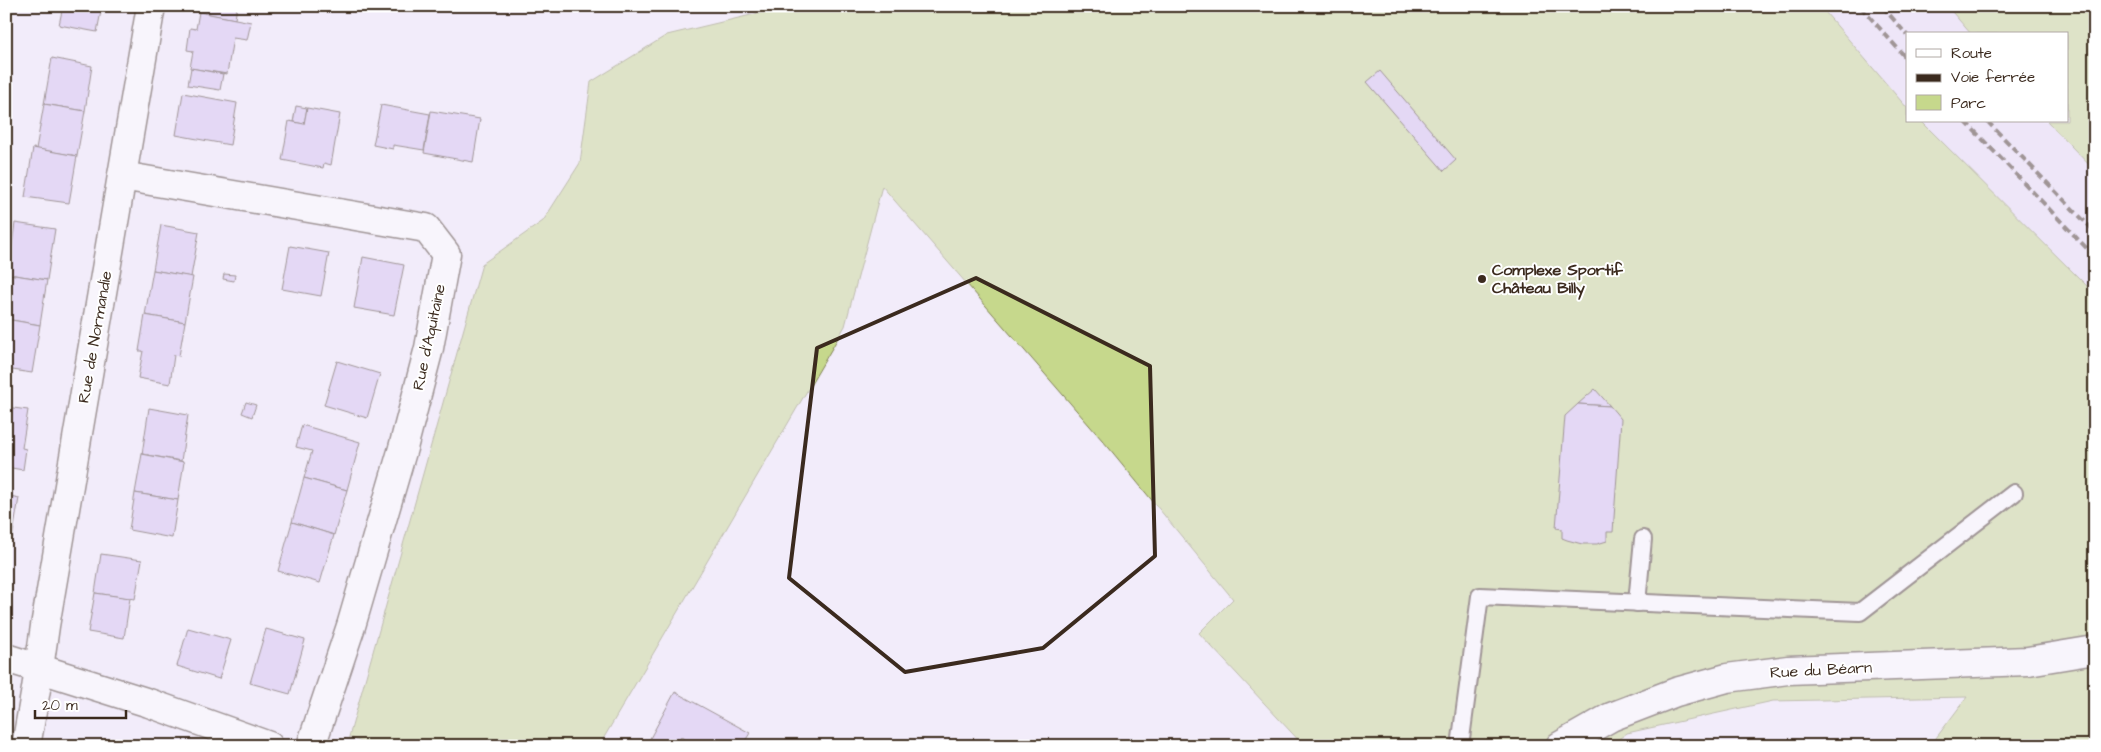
<svg xmlns="http://www.w3.org/2000/svg" width="2101" height="752" font-family="'Architects Daughter',sans-serif">
  <style>
    .built { fill: #e8def7 }
    .green { fill: #c6d88c; stroke: #808155 }
    .building { fill: #d2bfef; stroke: #3b2a1e }
    .lines { fill: none; stroke-linecap: round; stroke-linejoin: round }
    .lane-casing { stroke: #3b2a1e; stroke-width: 20 }
    .street-casing { stroke: #3b2a1e; stroke-width: 31 }
    .secondary-casing { stroke: #3b2a1e; stroke-width: 31 }
    .lane { stroke: #fff; stroke-width: 16 }
    .street { stroke: #fff; stroke-width: 28 }
    .secondary { stroke: #fff; stroke-width: 28 }
    .rail { stroke: #3b2a1e; stroke-width: 4; stroke-dasharray: 8 4; stroke-linecap: butt }
    .marked { fill: none; stroke: #3b2a1e; stroke-width: 4; stroke-linejoin: round }
    .poi-dot { fill: #3b2a1e; stroke: #fff; stroke-width: 2 }
    .labels { text-anchor: middle; dominant-baseline: central; stroke-width: 4; stroke-linejoin: round; paint-order: stroke }
    .poi-label { font-size: 16px; font-weight: bold; fill: #3b2a1e; stroke: #fff; text-anchor: start }
    .street-label { font-size: 16px; fill: #3b2a1e; stroke: #fff }
  </style>
  <rect width="100%" height="100%" fill="#f2ecfa"/>
  <filter id="ink" filterUnits="userSpaceOnUse"><feTurbulence type="fractalNoise" baseFrequency=".02" numOctaves="2"/><feDisplacementMap in="SourceGraphic" scale="10" xChannelSelector="R" yChannelSelector="G"/><feConvolveMatrix kernelMatrix="1 2 1 2 8 2 1 2 1" color-interpolation-filters="sRGB"/></filter>
  <g filter="url(#ink)">
    <g class="built">
      <polygon points="1820,6 1947,6 1971,34 1907,34 1907,108"/>
      <polygon points="1921,121 2047,121 2095,171 2095,294"/>
    </g>
    <g class="green">
      <polygon points="789,6 1820,6 1907,108 1907,121 1921,121 2095,294 2095,746 1930,746 1967,697 1773,701 1627,733 1609,746 1304,746 1199,633 1233,599 1109,448 882,186 845,326 599,746 371,746 349,737 482,264 543,221 580,163 591,82 667,35"/>
      <polygon points="1947,6 2095,6 2095,171 2047,121 2067,121 2067,34 1971,34"/>
    </g>
    <g class="building">
      <polygon points="63,6 102,6 97,32 59,25"/>
      <polygon points="194,6 237,6 235,19 193,11"/>
      <polygon points="558,6 605,6 558,12"/>
      <polygon points="199,12 251,22 247,40 233,38 227,74 190,68 193,51 187,50 190,28 196,29"/>
      <polygon points="52,58 92,66 85,111 44,104"/>
      <polygon points="191,68 223,74 220,90 188,85"/>
      <polygon points="1380,71 1456,160 1444,171 1367,82"/>
      <polygon points="183,93 237,103 230,145 176,135"/>
      <polygon points="44,104 85,111 77,156 36,149"/>
      <polygon points="381,105 430,114 424,150 393,145 393,149 373,145"/>
      <polygon points="296,106 307,108 304,124 293,122"/>
      <polygon points="307,108 340,114 331,165 324,163 323,168 282,160 289,121 304,124"/>
      <polygon points="431,111 480,119 473,162 424,153"/>
      <polygon points="33,148 77,156 69,203 25,197"/>
      <polygon points="15,223 55,229 47,280 8,274"/>
      <polygon points="161,225 199,232 191,277 153,270"/>
      <polygon points="290,246 329,253 321,296 282,289"/>
      <polygon points="363,257 404,265 394,315 354,308"/>
      <polygon points="153,270 193,277 185,322 145,315"/>
      <polygon points="8,274 47,280 40,325 6,319"/>
      <polygon points="224,274 235,275 234,281 223,279"/>
      <polygon points="145,315 185,322 179,356 174,355 170,384 138,378 143,351 139,351"/>
      <polygon points="6,319 40,325 32,373 6,369"/>
      <polygon points="337,361 380,374 367,418 324,405"/>
      <polygon points="1595,389 1610,406 1578,404"/>
      <polygon points="246,402 256,405 252,417 242,413"/>
      <polygon points="1578,404 1610,406 1621,419 1613,532 1607,532 1607,541 1597,544 1582,544 1567,540 1562,538 1562,529 1556,528 1565,416"/>
      <polygon points="6,407 28,410 22,448 26,449 23,470 6,467"/>
      <polygon points="149,408 188,415 181,461 142,454"/>
      <polygon points="302,425 360,442 347,490 304,478 312,451 296,447"/>
      <polygon points="142,454 184,462 178,500 135,493"/>
      <polygon points="304,478 347,490 334,535 292,522"/>
      <polygon points="135,493 178,500 172,538 129,530"/>
      <polygon points="6,495 19,498 12,539 6,538"/>
      <polygon points="292,522 334,535 320,583 278,571"/>
      <polygon points="101,554 142,560 135,599 95,593"/>
      <polygon points="95,593 130,598 124,638 88,632"/>
      <polygon points="188,628 231,640 219,679 177,666"/>
      <polygon points="266,629 305,640 290,694 250,683"/>
      <polygon points="675,692 750,733 742,746 697,746 681,737 676,746 647,744"/>
    </g>
    <g class="lines">
      <defs>
        <g id="lane">
          <polyline points="1637,603 1643,539"/>
          <polyline points="1460,746 1480,596 1860,612 2014,493"/>
        </g>
        <g id="street">
          <polyline points="122,176 426,228 446,254 429,348 403,448 351,626 311,746"/>
          <polyline points="6,658 149,703 269,746"/>
          <polyline points="26,746 36,689 45,626 151,6"/>
        </g>
        <polyline id="secondary" points="1560,746 1611,717 1676,692 1727,678 1788,670 2028,661 2095,650"/>
      </defs>
      <use href="#lane" class="lane-casing"/>
      <use href="#street" class="street-casing"/>
      <use href="#secondary" class="secondary-casing"/>
      <use href="#lane" class="lane"/>
      <use href="#street" class="street"/>
      <use href="#secondary" class="secondary"/>
      <g class="rail">
        <polyline points="1860,6 1907,59"/>
        <polyline points="1882,6 1907,35"/>
        <polyline points="1965,121 2095,257"/>
        <polyline points="1987,121 2095,232"/>
      </g>
    </g>
  </g>
  <path d="M0 0H2101V752H0ZM 976,278 L 1150,366 L 1155,556 L 1043,648 L 905,672 L 789,578 L 817,348 Z" fill="#f2ecfa" fill-opacity=".55" fill-rule="evenodd"/>
  <path class="marked" d="M 976,278 L 1150,366 L 1155,556 L 1043,648 L 905,672 L 789,578 L 817,348 Z"/>
  <circle class="poi-dot" cx="1482" cy="279" r="5"/>
  <g class="labels">
    <g class="poi-label">
      <text x="1492" y="270">Complexe Sportif<tspan x="1492" dy="18">Château Billy</tspan></text>
    </g>
    <g class="street-label">
      <text transform="translate(95 337) rotate(-80)">Rue de Normandie</text>
      <text transform="translate(429 337) rotate(-78)">Rue d'Aquitaine</text>
      <text transform="translate(1821 670) rotate(-3)">Rue du Béarn</text>
    </g>
  </g>
  <rect width="2101" height="752" fill="none" stroke="#fff" stroke-width="25"/>
  <rect x="12" y="12" width="2076" height="727" fill="none" stroke="#3b2a1e" stroke-width="2" filter="url(#ink)"/>
  <rect x="1906" y="32" width="162" height="90" fill="#ffffff" stroke="#b1aaa5"/>
  <rect x="1916" y="49" width="25" height="8" fill="#ffffff" stroke="#b1aaa5"/>
  <text x="1951" y="58" font-size="15" fill="#3b2a1e">Route</text>
  <rect x="1916" y="74" width="25" height="8" fill="#3b2a1e" stroke="#b1aaa5"/>
  <text x="1951" y="82" font-size="15" fill="#3b2a1e">Voie ferrée</text>
  <rect x="1916" y="95" width="25" height="15" fill="#c6d88c" stroke="#b1aaa5"/>
  <text x="1951" y="108" font-size="15" fill="#3b2a1e">Parc</text>
  <path d="M35 710v8h91v-8" fill="none" stroke="#3b2a1e" stroke-width="2.5"/>
  <text x="42" y="710" font-size="15" fill="#3b2a1e" stroke="#ffffff" stroke-width="4" paint-order="stroke">20 m</text>
</svg>
